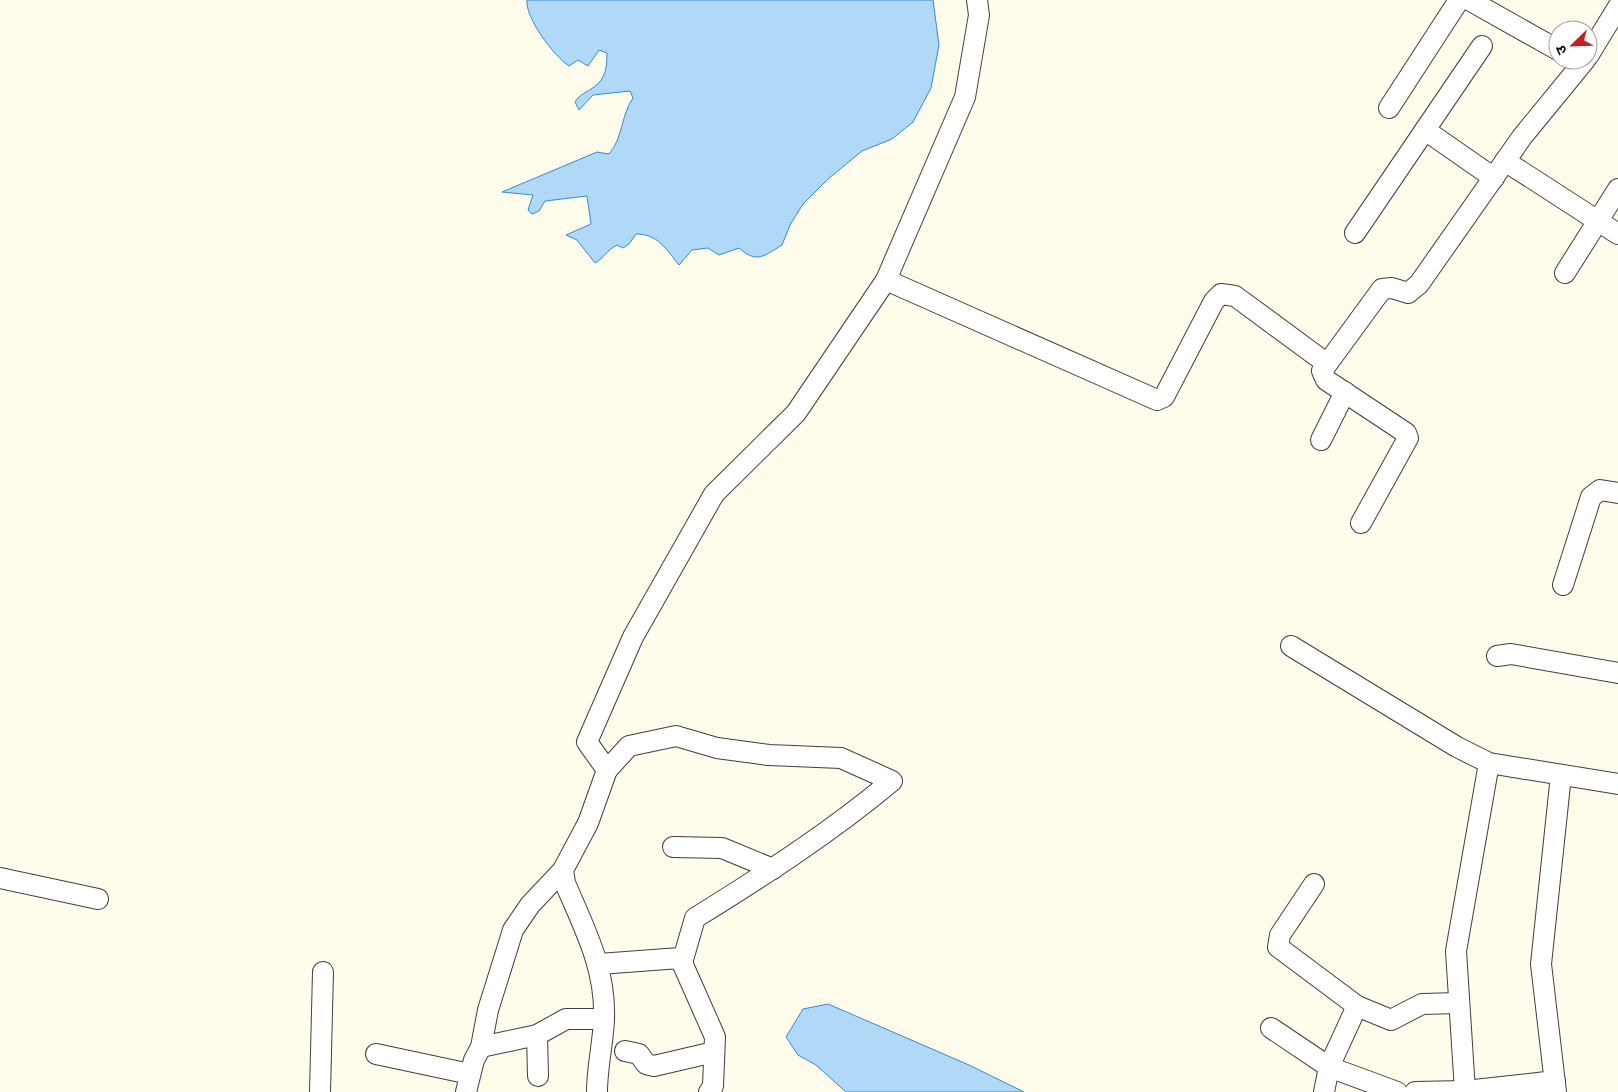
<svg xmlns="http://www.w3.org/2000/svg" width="1618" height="1092" font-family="'Libre Baskerville','Noto Sans Devanagari',serif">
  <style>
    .water { fill: #afd9f7; stroke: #348bd0 }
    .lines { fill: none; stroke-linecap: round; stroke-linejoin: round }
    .minor-casing { stroke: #3f3f3f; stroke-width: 22 }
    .minor { stroke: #fff; stroke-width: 20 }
  </style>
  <rect width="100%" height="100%" fill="#fffceb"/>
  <g class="water">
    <path d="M 527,0 L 933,0 L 939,45 L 931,88 L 913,122 L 892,139 L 862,151 L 828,179 L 803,204 L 790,225 L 782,245 C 764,256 757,264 739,248 L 719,255 L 708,248 L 692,250 L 679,265 C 666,249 658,234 636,234 L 629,244 L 623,248 L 617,245 C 607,250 604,258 595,263 L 577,240 L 566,235 L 591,224 L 587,196 L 545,201 L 539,211 L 532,214 L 528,210 L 533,195 L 502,192 L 597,152 L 609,154 C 623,138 621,115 633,98 L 630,91 L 593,95 L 579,110 L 575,102 C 581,93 586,93 594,87 C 606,79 607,66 607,53 L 599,50 L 588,66 L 578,60 L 569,66 C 554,56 525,18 527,0 Z"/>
    <polygon points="828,1004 969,1065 1024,1092 846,1092 816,1065 798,1055 786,1037 803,1009"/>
  </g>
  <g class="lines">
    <defs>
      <g id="minor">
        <polyline points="1469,0 1558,50"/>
        <polyline points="1588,56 1618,7"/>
        <polyline points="1389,108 1459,0"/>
        <polyline points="1425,130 1494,178"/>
        <polyline points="1505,161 1618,234"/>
        <polyline points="1355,233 1482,46"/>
        <polyline points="1565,273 1618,189"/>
        <polyline points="886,280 1157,400 1164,397 1214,301 1221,294 1235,296 1326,363"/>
        <polyline points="1321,440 1345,392"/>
        <polyline points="1361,523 1408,438 1406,433 1326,380 1322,371 1382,289 1392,288 1408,293 1419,284 1522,137 1585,60"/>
        <polyline points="1563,585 1591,497 1600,490 1618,493"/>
        <polyline points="1291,646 1457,747 1489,763 1618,784"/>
        <polyline points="1497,656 1511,654 1618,673"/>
        <path d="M 607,770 L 629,746 L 676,736 L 717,748 L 769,755 L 841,758 L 892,781 C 831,832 763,876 695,918 L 682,963"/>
        <polyline points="673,847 722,848 773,869"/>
        <polyline points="0,878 98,899"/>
        <polyline points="1314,884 1280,935 1278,947 1357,1006"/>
        <polyline points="599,964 680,958 715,1037 713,1086 709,1092"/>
        <polyline points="1271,1028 1329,1067 1397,1092"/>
        <polyline points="537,1035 538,1076"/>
        <polyline points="481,1047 537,1035 566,1019 604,1019"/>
        <polyline points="625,1051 639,1054 646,1064 654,1066 714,1052"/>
        <polyline points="376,1054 470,1074"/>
        <polyline points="1465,1091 1456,951 1489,763"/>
        <polyline points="320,1092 323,972"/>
        <polyline points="466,1092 474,1060 481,1047 488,1010 513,930 530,905 563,870"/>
        <path d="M 597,1092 C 597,1067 603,1044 604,1019 C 606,968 584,928 565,883 L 563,870 L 588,823 L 607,770 L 587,742 L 633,637 L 714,494 L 796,413 L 886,280 L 965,97 L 979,15 L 977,0"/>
        <polyline points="1324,1092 1329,1067 1357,1006 1391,1020 1422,1004 1459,1003"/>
        <polyline points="1415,1092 1465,1091 1555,1081"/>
        <polyline points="1556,1092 1541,964 1561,775"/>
      </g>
    </defs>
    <use href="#minor" class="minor-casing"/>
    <use href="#minor" class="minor"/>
  </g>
  <g transform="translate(1573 45) rotate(247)"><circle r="24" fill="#ffffff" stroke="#9e9e9e"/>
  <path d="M0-4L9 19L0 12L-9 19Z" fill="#be2222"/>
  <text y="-8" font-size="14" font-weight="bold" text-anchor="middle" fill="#0c0c0c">उ</text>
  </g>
</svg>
